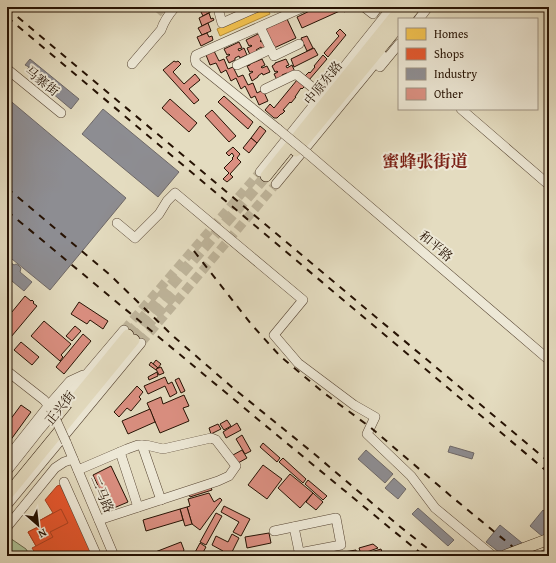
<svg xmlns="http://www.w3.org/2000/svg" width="556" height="563" font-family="'Gentium Book Plus','Noto Serif SC',serif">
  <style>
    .green { fill: #aec297; stroke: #6a6a4d }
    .homes { fill: #f2c14e; stroke: #b58c38 }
    .shops { fill: #e4572e; stroke: #ab4221 }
    .industry { fill: #8d8d92; stroke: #6e6867 }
    .building { fill: #db8f81; stroke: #261203 }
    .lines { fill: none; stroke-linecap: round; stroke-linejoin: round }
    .minor-tunnel { stroke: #beb49a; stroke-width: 9; stroke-dasharray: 9 4.5; stroke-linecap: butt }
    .major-tunnel { stroke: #beb49a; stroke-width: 11; stroke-dasharray: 11 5.5; stroke-linecap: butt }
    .minor-casing { stroke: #564432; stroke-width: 10 }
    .major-casing { stroke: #261203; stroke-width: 12 }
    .minor { stroke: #ede8d6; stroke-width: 9 }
    .major { stroke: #e4dcc0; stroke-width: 11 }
    .rail { stroke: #261203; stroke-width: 2; stroke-dasharray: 7 7; stroke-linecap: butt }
    .minor-bridge-casing { stroke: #564432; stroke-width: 10; stroke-linecap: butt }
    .major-bridge-casing { stroke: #261203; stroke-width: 12; stroke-linecap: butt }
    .minor-bridge { stroke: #ede8d6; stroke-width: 9 }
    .major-bridge { stroke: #e4dcc0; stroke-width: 11 }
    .labels { text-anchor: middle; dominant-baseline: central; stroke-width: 4; stroke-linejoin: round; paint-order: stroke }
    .street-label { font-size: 13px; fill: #261203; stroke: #ede8d6 }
    .district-label { font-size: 17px; font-weight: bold; fill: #7a1f14; stroke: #ede8d6 }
  </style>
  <rect width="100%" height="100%" fill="#e4dcc0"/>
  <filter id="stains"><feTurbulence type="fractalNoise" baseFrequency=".005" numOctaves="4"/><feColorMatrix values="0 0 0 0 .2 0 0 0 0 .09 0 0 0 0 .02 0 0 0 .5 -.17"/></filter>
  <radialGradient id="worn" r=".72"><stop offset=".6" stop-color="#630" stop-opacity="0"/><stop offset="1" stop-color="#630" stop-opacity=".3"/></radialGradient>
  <polygon class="green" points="7,536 26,549 30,556 7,556"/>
  <g class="homes">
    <polygon points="266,7 267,7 270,14 220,36 217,29"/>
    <polygon points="271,7 286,7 274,12"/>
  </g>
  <g class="shops">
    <polygon points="60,485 94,556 37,556 32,548 36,546 28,532 40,526 37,522 53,513 45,500 57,486"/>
    <polygon points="61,509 68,523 50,532 53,537 36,546 28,532 40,526 37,522"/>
  </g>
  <g class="industry">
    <polygon points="30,59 79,99 71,109 26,71 29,67 25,65"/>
    <polygon points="7,98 126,198 50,290 7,255"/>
    <polygon points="103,109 179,172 158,197 82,134"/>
    <polygon points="7,260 14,265 16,264 18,265 21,268 20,272 32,282 24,291 7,277"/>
    <polygon points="450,446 474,453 472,459 448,452"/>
    <polygon points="366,450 393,474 385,483 358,459"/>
    <polygon points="394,478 406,489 398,499 385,488"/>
    <polygon points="418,508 454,540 448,546 412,514"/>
    <polygon points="543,510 549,515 549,542 530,526"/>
    <polygon points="500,525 538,556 504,556 486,542"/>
  </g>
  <g class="building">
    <polygon points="202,7 210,7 212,11 203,16 199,8"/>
    <polygon points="318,7 347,7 348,8 345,12 342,10 302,28 297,17"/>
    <polygon points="209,13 211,19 213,18 214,20 202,26 199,18"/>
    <polygon points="287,19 296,38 274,48 265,29"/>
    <polygon points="208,23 211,31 202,35 198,28"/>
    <polygon points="340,29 346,35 328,57 324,53 339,36 336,33"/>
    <polygon points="207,33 209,37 212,36 213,40 201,46 197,37"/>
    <polygon points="260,33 263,39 260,41 261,42 266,40 269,46 262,49 261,47 256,50 257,51 250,55 247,48 252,46 251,45 249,46 246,40"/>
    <polygon points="307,36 313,48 307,51 301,38"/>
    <polygon points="239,42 242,48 238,49 239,51 244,48 247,55 240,58 239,56 235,58 235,60 229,63 226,57 230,55 229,54 227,55 224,49"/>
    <polygon points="314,48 318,55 294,67 291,59"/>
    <polygon points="214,51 219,61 224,59 228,69 233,67 238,77 243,75 248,85 253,83 257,93 263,90 268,101 259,105 255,96 251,98 245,86 241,89 236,78 231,81 226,70 221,73 216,63 210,65 206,55"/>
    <polygon points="323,55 327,59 309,80 305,76 309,72 310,73 315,67 314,66"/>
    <polygon points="262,59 265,65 261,67 262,68 267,66 270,72 263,75 262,73 258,76 258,77 252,81 249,74 253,72 252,71 250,72 247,66 250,65 250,64"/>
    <polygon points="286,59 289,65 286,66 287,68 292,65 295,72 288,75 287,73 282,75 283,77 277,80 274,74 278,72 277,71 275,72 272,66 275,64 275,63"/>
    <polygon points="174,61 176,62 178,61 181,64 173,72 184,84 195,74 200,80 189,89 199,100 194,104 163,70"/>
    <polygon points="297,80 305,86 302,89 301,88 295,97 296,97 291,103 290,102 283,110 285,111 282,114 281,114 277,118 274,118 265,110 270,104 274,108"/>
    <polygon points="224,96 253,122 248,129 218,102"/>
    <polygon points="170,99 197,123 189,132 162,108"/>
    <polygon points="212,110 236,136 229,142 205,116"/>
    <polygon points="260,126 266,131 257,143 251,138"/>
    <polygon points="251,138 257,143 249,153 243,148"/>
    <polygon points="233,147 240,154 237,158 241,162 230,174 233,177 227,182 223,179 229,173 224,168 233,159 232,158 234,156 232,153 229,156 226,153"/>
    <polygon points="25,296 31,301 32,300 34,302 33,303 37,306 11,337 7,334 7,318"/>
    <polygon points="79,302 108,321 103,329 90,320 87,324 71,314"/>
    <polygon points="44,321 71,344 61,355 63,357 60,361 31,336"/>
    <polygon points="75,326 81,331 72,341 66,336"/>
    <polygon points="83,334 91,341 64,374 56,367"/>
    <polygon points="21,342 39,357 32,365 14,350"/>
    <polygon points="156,360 161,364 158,368 153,364"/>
    <polygon points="151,362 158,368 156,370 149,365"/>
    <polygon points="161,367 164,373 159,375 156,369"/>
    <polygon points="157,372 158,376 149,380 148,377"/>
    <polygon points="165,377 168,384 172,382 177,393 170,397 165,386 148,394 144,386"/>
    <polygon points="179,378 185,391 181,393 175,380"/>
    <polygon points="137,386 143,392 139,397 141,399 131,411 127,408 119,417 114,412"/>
    <polygon points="184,395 189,406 183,408 189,421 160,433 147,403 161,397 163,404"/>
    <polygon points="21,405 31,412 7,445 7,424"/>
    <polygon points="150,409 155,422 128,434 122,421"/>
    <polygon points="227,420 231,426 224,430 220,424"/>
    <polygon points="237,423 241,430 226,438 223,432"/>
    <polygon points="218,424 221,429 211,434 209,428"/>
    <polygon points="242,435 251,451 245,454 236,439"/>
    <polygon points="263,443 280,458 277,462 260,447"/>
    <polygon points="242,450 247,458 238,463 233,455"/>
    <polygon points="283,458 306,479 303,483 279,462"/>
    <polygon points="263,465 282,479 267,499 248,485"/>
    <polygon points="111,466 128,502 109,510 93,475"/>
    <polygon points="290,474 313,493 300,508 278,488"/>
    <polygon points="308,480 327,496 323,500 305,484"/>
    <polygon points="211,487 212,490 190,497 189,493"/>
    <polygon points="209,493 214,502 220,498 222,500 200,530 192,524 187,507 190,506 188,499"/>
    <polygon points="313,493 323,502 316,510 306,502"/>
    <polygon points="224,506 250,519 241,536 233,532 239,522 221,512"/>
    <polygon points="187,507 192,524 185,526 180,509"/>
    <polygon points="180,509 183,520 146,531 143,520"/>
    <polygon points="216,513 222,516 206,545 200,542"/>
    <polygon points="269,533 271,543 247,548 245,537"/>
    <polygon points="232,534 239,538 230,556 226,556 222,553 223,551 212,545 216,536 228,542"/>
    <polygon points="181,542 184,550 181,556 145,556"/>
    <polygon points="200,543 206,547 201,556 193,556"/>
    <polygon points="373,544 378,548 361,554 359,548"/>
    <polygon points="381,549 383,555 380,556 365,556 364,554"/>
    <polygon points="356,550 357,556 339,556 338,553"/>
  </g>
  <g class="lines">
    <g class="minor-tunnel">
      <polyline points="157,7 165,14"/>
      <polyline points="124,330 260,172"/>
      <polyline points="141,343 276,184"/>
    </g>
    <g class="major-tunnel">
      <polyline points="128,335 266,176"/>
      <polyline points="134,340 176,292"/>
    </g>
    <defs>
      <g id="minor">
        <polyline points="219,7 219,12 222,23 258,7"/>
        <polyline points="364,7 373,14 378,7"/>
        <polyline points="419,19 428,7"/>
        <polyline points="260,27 274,56 299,44"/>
        <path d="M 132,64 L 161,30 C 164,21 169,14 175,7"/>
        <polyline points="237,65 271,49"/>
        <polyline points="380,67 399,44"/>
        <polyline points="7,69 61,113"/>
        <polyline points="265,89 294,75 297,75 322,95"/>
        <polyline points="461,109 549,185"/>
        <polyline points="278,129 196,63 195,59 196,55 304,7"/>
        <polyline points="307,153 549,360"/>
        <polyline points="260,172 392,7"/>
        <polyline points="276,184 382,55"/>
        <polyline points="117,223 135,238 159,214 167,201 175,193 303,300 274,335 298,363 354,405 375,417 367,434 411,476 435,508 493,556"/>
        <polyline points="7,371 44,400 51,409"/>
        <polyline points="66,442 114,556"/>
        <polyline points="142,445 161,500"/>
        <polyline points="120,452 138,507"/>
        <polyline points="7,458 49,405 70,381 83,375"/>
        <polyline points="78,470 127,449 138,445 146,445 163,449 211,438 216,440 236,466 229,476 218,481 99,520"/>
        <polyline points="7,471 41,428 124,330"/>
        <polyline points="64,482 97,556"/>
        <polyline points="7,505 141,343"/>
        <polyline points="7,527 55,468 64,462 73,459"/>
        <polyline points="294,527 300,556"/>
        <polyline points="274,531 336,518 341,545 299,553"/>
      </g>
      <g id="major">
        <polyline points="405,19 415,7"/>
        <polyline points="296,151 399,26"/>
        <polyline points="266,176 402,7"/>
        <polyline points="73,402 128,335"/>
        <polyline points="7,495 134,340"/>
        <polyline points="544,556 549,554"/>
      </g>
    </defs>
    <use href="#minor" class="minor-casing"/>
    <use href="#major" class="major-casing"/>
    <use href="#minor" class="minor"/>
    <use href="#major" class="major"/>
    <g class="rail">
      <polyline points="7,8 549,462"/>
      <polyline points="7,17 549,473"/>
      <polyline points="7,188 109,274 173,336 233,388 312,452 398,525 437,556"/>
      <polyline points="7,211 272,431 424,556"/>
      <polyline points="194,251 251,324 280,356 324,393 370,427 452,497 524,556"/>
    </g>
    <defs>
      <g id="minor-bridge">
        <polyline points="278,129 307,153"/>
        <polyline points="51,409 66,442"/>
      </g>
      <polyline id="major-bridge" points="504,556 549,539"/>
    </defs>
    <use href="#minor-bridge" class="minor-bridge-casing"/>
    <use href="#major-bridge" class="major-bridge-casing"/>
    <use href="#minor-bridge" class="minor-bridge"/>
    <use href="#major-bridge" class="major-bridge"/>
  </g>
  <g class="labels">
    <g class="street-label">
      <text transform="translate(42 81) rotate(39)">马寨街</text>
      <text transform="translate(323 83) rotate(-51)">中原东路</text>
      <text transform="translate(436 246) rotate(40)">和平路</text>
      <text transform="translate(60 408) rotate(-51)">正兴街</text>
      <text transform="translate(102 494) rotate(67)">二马路</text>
    </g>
    <g class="district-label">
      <text x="425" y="160">蜜蜂张街道</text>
    </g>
  </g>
  <rect width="556" height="563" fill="none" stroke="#e4dcc0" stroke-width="24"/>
  <rect x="8" y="8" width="540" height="547" fill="none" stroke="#261203" stroke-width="2"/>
  <rect x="12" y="12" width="532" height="539" fill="none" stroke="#261203"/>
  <rect x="398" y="18" width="140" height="92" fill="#ede8d6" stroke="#9d9282"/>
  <rect x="406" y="28" width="20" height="12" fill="#f2c14e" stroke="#9d9282"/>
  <text x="434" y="38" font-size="12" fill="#261203">Homes</text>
  <rect x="406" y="48" width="20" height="12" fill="#e4572e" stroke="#9d9282"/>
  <text x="434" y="58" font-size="12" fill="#261203">Shops</text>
  <rect x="406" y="68" width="20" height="12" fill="#8d8d92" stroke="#9d9282"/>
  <text x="434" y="78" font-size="12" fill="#261203">Industry</text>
  <rect x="406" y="88" width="20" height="12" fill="#db8f81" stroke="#9d9282"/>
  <text x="434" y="98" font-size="12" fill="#261203">Other</text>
  <g transform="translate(38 525) rotate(152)" stroke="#ede8d6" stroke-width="3" paint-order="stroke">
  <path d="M0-3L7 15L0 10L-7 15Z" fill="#261203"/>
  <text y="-6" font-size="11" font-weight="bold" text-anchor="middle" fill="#261203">N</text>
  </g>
  <rect width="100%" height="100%" filter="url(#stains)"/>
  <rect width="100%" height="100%" fill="url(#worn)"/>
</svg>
